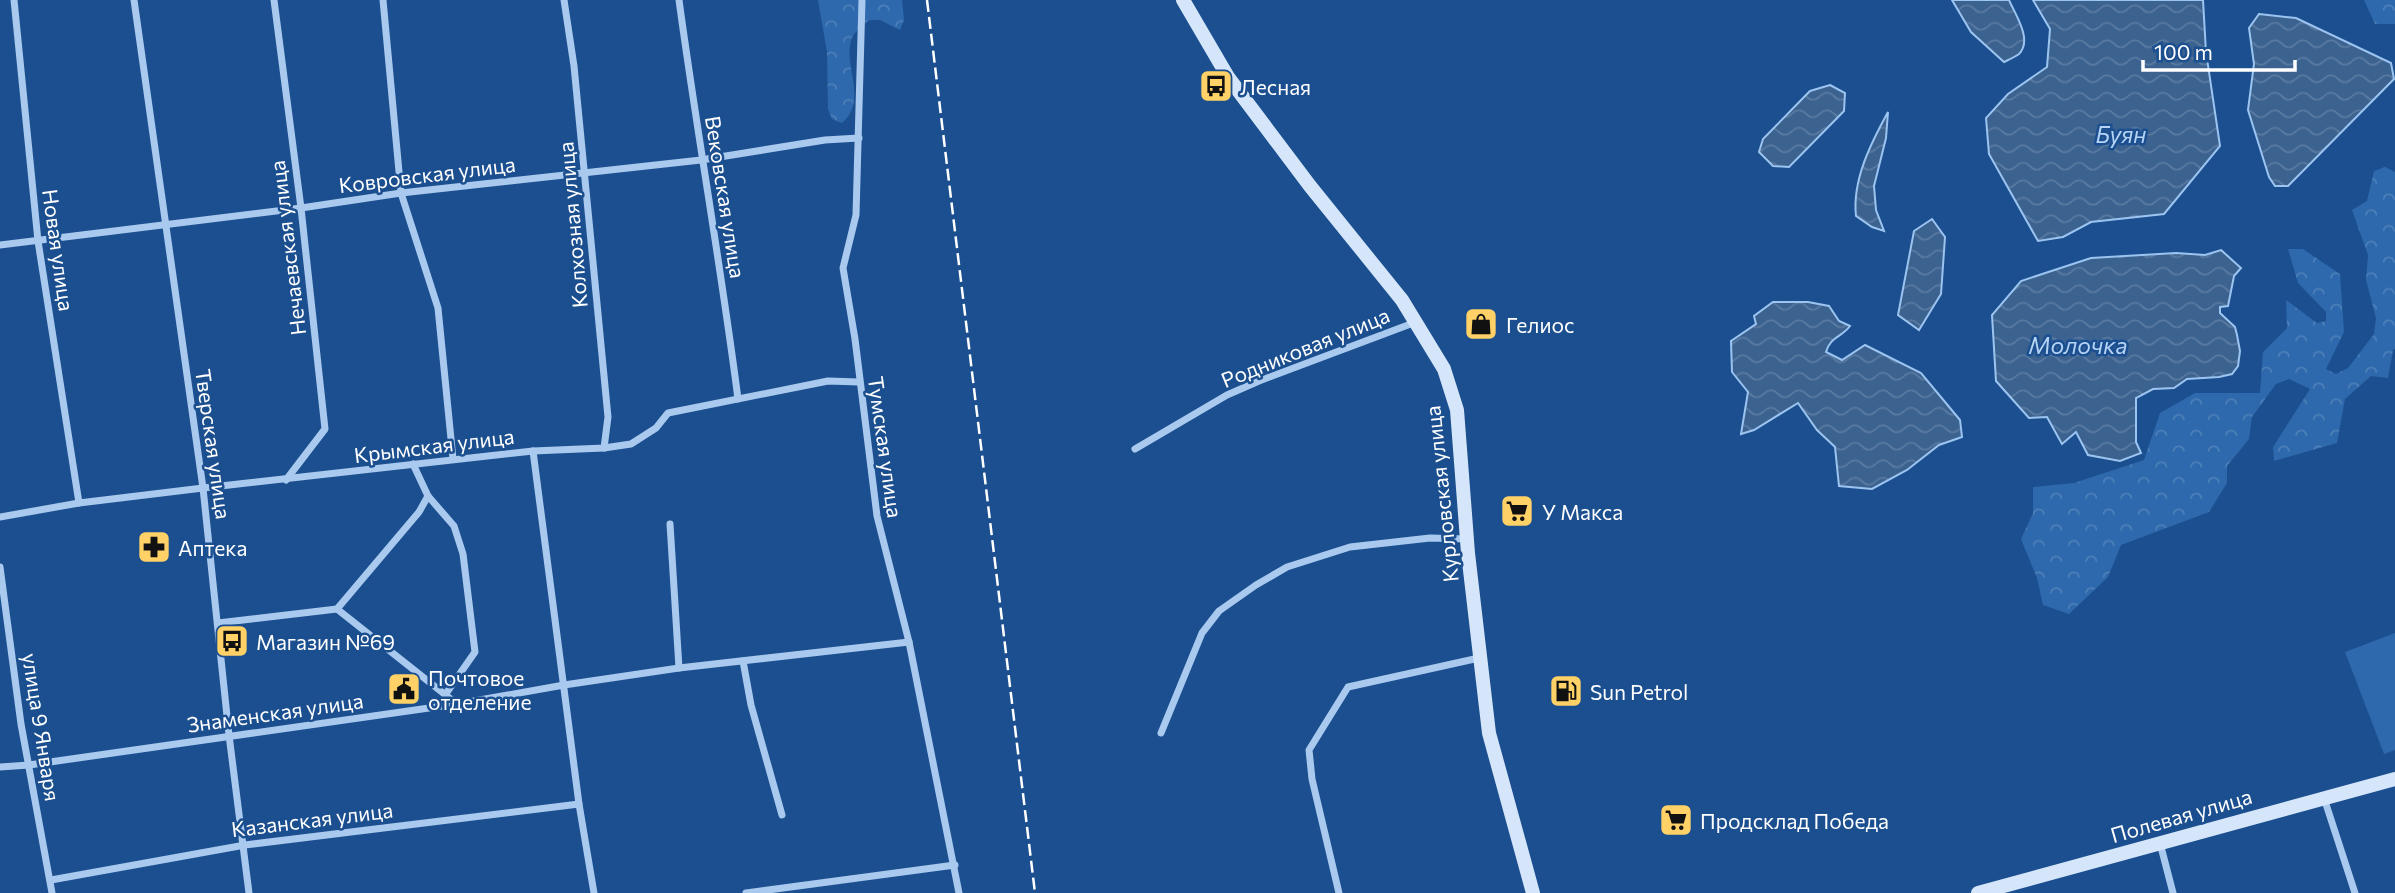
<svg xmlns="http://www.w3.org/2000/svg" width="2395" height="893" font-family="Commissioner,sans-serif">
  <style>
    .forest { fill: url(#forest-crowns) }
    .pitch { fill: #2e69ad }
    .water { fill: url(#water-waves); stroke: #9cc4f0; stroke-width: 2 }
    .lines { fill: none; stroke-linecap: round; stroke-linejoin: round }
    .street { stroke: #a9c9ee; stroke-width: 7 }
    .secondary { stroke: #d6e6fa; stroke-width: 14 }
    .rail { stroke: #fff; stroke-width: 2.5; stroke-dasharray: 12 5; stroke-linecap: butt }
    .labels { text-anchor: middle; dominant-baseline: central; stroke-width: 5; stroke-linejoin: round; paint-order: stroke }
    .poi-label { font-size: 21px; fill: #fff; stroke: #1b4f8f; text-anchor: start }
    .street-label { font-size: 21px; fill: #fff; stroke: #1b4f8f }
    .water-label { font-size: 23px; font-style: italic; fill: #b5d3f5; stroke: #1b4f8f }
  </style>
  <defs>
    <pattern id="forest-crowns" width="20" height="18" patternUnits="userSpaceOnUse" patternTransform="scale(1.75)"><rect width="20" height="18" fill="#2e69ad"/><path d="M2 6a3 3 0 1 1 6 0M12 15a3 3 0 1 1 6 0" fill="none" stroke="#4d80b9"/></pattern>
    <pattern id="water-waves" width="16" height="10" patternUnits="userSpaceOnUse" patternTransform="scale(1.75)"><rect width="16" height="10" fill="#3c6290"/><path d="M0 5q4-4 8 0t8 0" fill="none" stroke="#597aa1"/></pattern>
  </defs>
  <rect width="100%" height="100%" fill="#1b4f8f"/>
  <g class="forest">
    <path d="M 818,0 L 902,0 L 904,20 L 900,30 L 880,20 L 869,20 C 864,25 856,30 853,36 C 840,61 870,100 842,123 L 832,119 L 828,109 L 827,52 Z"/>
    <polygon points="2364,0 2395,0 2395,24 2375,24"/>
    <polygon points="2385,167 2395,172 2395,349 2393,350 2388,378 2371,376 2345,399 2337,443 2274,461 2273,447 2310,389 2289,379 2276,384 2252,417 2249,439 2227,466 2227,483 2209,512 2121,545 2108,577 2069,614 2043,605 2037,578 2021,539 2033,513 2033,487 2074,483 2144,460 2160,413 2195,393 2260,393 2263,352 2287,328 2286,300 2317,323 2326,321 2326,312 2298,283 2288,249 2303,249 2340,274 2344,332 2326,369 2336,374 2348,368 2374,334 2376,318 2366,280 2368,255 2352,210 2367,201 2374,171"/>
  </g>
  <polygon class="pitch" points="2395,633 2395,750 2384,754 2345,652"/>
  <g class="water">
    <path d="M 1952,0 L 2009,0 C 2015,14 2033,40 2019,54 C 2015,57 2008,60 2004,62 L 1971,32 Z"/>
    <polygon points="2033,0 2203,0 2206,52 2220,146 2164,214 2091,222 2063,237 2038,241 1989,154 1986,118 2008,94 2047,67 2050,29"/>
    <polygon points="2259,14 2296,18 2391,63 2394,79 2288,186 2275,186 2269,177 2248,110 2254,64 2249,28"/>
    <polygon points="1830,85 1845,93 1844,111 1789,167 1773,166 1759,152 1763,139 1810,91"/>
    <path d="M 1888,112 L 1886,138 L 1874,186 L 1876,210 L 1884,231 L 1872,227 L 1856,216 C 1852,180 1871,143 1888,112 Z"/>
    <polygon points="1932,219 1945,237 1941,294 1919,330 1898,315 1914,231"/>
    <polygon points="2221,250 2241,268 2234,276 2228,306 2220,307 2220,313 2235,327 2237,335 2240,351 2238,366 2232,374 2219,377 2187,379 2174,388 2153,389 2136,398 2136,442 2141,453 2120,461 2088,455 2076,432 2062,444 2047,417 2029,418 1996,381 1992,315 2021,281 2091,258 2176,253 2205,255"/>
    <path d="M 1773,302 L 1808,302 L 1829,306 L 1839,321 L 1850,326 C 1842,337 1830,337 1826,352 L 1842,360 L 1865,345 L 1921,373 L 1960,420 L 1962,437 L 1939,445 L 1907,470 L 1872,489 L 1839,486 L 1835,447 L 1817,430 L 1798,403 L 1754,430 L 1741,434 L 1748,392 L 1732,372 L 1731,341 L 1756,324 L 1754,316 Z"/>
  </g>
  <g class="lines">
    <g class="street">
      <polyline points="14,0 38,241 79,503"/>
      <polyline points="134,0 203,488 229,735 249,893"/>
      <polyline points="274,0 301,208 325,429 286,480"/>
      <polyline points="383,0 401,193 438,308 453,459"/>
      <polyline points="564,0 574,66 608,417 604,448"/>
      <path d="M 679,0 C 697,133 721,266 738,399"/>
      <polyline points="862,0 856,215 843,268 855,339 877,516 909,642 959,893"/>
      <polyline points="0,245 301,208 401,193 701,160 825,140 859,138"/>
      <polyline points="1135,449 1227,395 1259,381 1416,322"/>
      <polyline points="533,451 579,804 594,893"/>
      <polyline points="413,464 428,496 454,526 463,554 475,652 445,695"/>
      <polyline points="0,517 79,503 203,488 533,451 604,448 631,444 656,428 668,413 828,381 859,382"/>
      <polyline points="670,524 679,668"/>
      <polyline points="0,567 21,724 52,893"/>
      <polyline points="337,609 457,704"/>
      <polyline points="218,623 337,609 419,512 428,496"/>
      <polyline points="743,661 751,705 782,815"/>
      <polyline points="1161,733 1202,633 1219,611 1256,585 1287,567 1350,547 1430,538 1467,539"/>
      <polyline points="0,767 29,765 457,704 564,685 679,668 909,642"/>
      <polyline points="2324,798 2355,893"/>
      <polyline points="2160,843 2173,893"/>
      <polyline points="51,880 245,845 579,804"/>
      <polyline points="746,893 955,865"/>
      <polyline points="1339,893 1312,779 1309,750 1348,687 1479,658"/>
    </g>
    <g class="secondary">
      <polyline points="1183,0 1228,77 1310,186 1402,300 1444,369 1457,410 1468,553 1489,733 1533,893"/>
      <polyline points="1978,893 2395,779"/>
    </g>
    <polyline class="rail" points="927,0 1035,893"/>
  </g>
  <defs>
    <symbol id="bus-square" viewBox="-11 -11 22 22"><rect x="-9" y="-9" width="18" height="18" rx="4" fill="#ffd166" stroke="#1b4f8f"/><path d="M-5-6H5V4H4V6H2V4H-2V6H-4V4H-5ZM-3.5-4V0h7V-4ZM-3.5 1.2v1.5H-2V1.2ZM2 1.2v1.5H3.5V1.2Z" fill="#111"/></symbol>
    <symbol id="shop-square" viewBox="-11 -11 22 22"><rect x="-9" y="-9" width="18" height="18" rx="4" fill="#ffd166" stroke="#1b4f8f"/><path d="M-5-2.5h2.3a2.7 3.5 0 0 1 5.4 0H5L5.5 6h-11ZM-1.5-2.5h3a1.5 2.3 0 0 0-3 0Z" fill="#111"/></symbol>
    <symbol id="supermarket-square" viewBox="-11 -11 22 22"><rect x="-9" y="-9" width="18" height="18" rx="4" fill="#ffd166" stroke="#1b4f8f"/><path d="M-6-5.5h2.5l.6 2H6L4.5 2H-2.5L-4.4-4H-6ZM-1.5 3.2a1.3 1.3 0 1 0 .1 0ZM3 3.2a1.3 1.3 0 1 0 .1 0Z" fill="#111"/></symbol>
    <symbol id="pharmacy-square" viewBox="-11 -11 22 22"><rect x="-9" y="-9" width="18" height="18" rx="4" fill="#ffd166" stroke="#1b4f8f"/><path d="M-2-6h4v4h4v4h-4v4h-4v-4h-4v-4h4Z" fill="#111"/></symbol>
    <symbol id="civic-square" viewBox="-11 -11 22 22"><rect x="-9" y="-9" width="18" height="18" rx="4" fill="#ffd166" stroke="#1b4f8f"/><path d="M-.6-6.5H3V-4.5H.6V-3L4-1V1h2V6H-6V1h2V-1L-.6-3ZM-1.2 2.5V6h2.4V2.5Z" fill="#111"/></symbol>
    <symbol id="fuel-square" viewBox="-11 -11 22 22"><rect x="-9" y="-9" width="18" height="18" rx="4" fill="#ffd166" stroke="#1b4f8f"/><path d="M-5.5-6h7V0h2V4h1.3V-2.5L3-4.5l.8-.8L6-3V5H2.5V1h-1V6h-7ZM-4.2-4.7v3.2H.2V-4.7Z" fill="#111"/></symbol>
  </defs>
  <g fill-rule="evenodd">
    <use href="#bus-square" x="1197" y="67" width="38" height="38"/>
    <use href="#shop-square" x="1462" y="305" width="38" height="38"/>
    <use href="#supermarket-square" x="1498" y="492" width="38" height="38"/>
    <use href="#pharmacy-square" x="135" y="528" width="38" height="38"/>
    <use href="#bus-square" x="213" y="622" width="38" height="38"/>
    <use href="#civic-square" x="385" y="670" width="38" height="38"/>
    <use href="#fuel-square" x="1547" y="672" width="38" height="38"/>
    <use href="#supermarket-square" x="1657" y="801" width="38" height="38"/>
  </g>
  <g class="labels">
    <g class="poi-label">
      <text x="1240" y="86">Лесная</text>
      <text x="1506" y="324">Гелиос</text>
      <text x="1542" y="511">У Макса</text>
      <text x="178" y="547">Аптека</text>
      <text x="256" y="641">Магазин №69</text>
      <text x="428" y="677">Почтовое<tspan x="428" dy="24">отделение</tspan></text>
      <text x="1590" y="691">Sun Petrol</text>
      <text x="1700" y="820">Продсклад Победа</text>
    </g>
    <g class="street-label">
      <text transform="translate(427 174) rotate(-7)">Ковровская улица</text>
      <text transform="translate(726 197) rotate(81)">Вековская улица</text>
      <text transform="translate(572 225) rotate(-95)">Колхозная улица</text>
      <text transform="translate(287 248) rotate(-97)">Нечаевская улица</text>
      <text transform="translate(59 250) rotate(82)">Новая улица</text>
      <text transform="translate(1305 347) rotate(-22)">Родниковая улица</text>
      <text transform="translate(214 444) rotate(82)">Тверская улица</text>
      <text transform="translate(434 445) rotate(-7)">Крымская улица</text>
      <text transform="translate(886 447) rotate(82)">Тумская улица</text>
      <text transform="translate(1441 494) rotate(-96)">Курловская улица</text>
      <text transform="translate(275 712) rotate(-8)">Знаменская улица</text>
      <text transform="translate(42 727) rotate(81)">улица 9 Января</text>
      <text transform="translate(2181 815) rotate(-16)">Полевая улица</text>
      <text transform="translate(312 819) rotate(-7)">Казанская улица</text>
    </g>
    <g class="water-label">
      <text x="2121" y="134">Буян</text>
      <text x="2078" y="345">Молочка</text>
    </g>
  </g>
  <path d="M2143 60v10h152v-10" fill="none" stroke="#ffffff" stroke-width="3.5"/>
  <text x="2154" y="60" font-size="21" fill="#ffffff" stroke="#1b4f8f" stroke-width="5" paint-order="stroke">100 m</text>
</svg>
